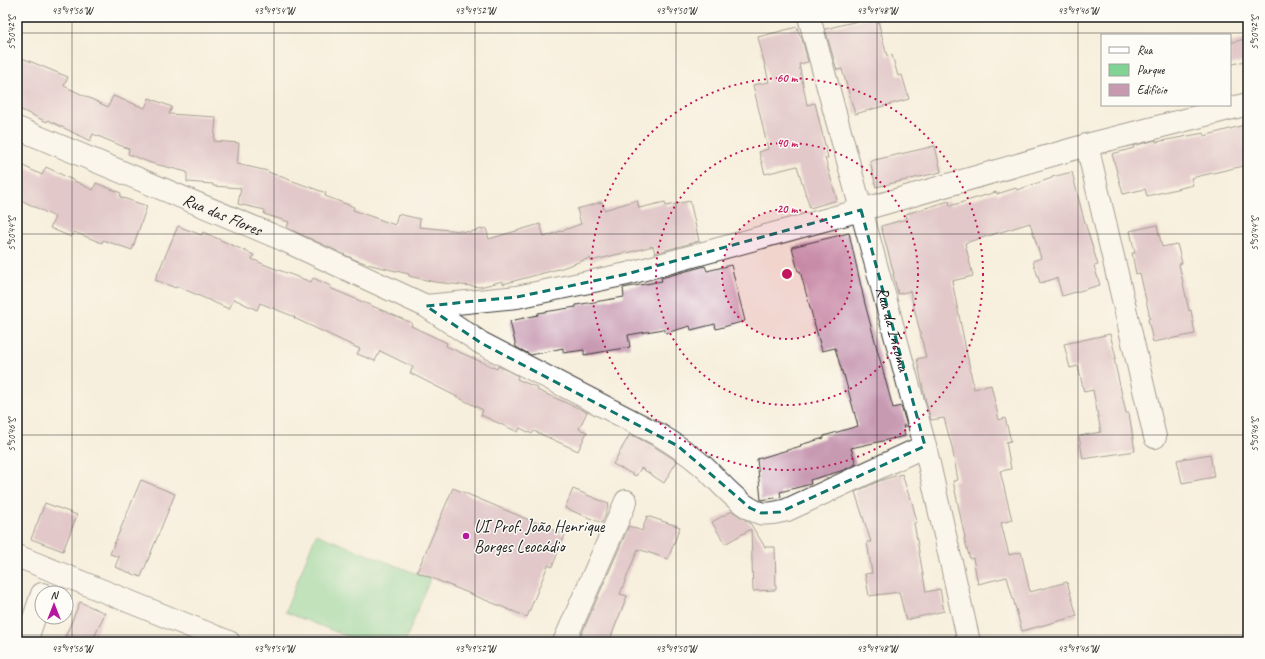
<svg xmlns="http://www.w3.org/2000/svg" width="1265" height="659" font-family="Caveat,sans-serif">
  <style>
    .green { fill: #80d395; stroke: #4e7858 }
    .building { fill: #c79ab2 }
    .lines { fill: none; stroke-linecap: round; stroke-linejoin: round }
    .minor-casing { stroke: #3d3c39; stroke-width: 24 }
    .minor { stroke: #fff; stroke-width: 22 }
    .marked { fill: none; stroke: #0f766e; stroke-width: 3; stroke-dasharray: 8 5; stroke-linejoin: round }
    .ticks { fill: none; stroke: #1c1c1c; stroke-width: 1; stroke-opacity: 0.45 }
    .ring { fill: none; stroke: #c2185b; stroke-width: 2; stroke-dasharray: 2 4 }
    .poi-dot { fill: #b5179e; stroke: #fdfcf7; stroke-width: 1.5 }
    .labels { text-anchor: middle; dominant-baseline: central; stroke-width: 3; stroke-linejoin: round; paint-order: stroke }
    .street-label { font-size: 17px; fill: #1c1c1c; stroke: #fdfcf7 }
    .poi-label { font-size: 17px; fill: #1c1c1c; stroke: #fdfcf7; text-anchor: start }
    .centre { fill: #c2185b; stroke: #fdfcf7; stroke-width: 2 }
    .ring-label { font-size: 12px; text-anchor: middle; font-weight: bold; fill: #c2185b; stroke: #fdfcf7; stroke-width: 3; stroke-linejoin: round; paint-order: stroke }
    .neatline { fill: none; stroke: #1c1c1c; stroke-width: 1.5 }
    .ticks-label { font-size: 10px; text-anchor: middle; fill: #1c1c1c }
  </style>
  <rect width="100%" height="100%" fill="#fdfcf7"/>
  <filter id="ink" filterUnits="userSpaceOnUse"><feTurbulence type="fractalNoise" baseFrequency=".025" numOctaves="2"/><feDisplacementMap in="SourceGraphic" scale="8" xChannelSelector="R" yChannelSelector="G"/><feConvolveMatrix kernelMatrix="1 2 1 2 8 2 1 2 1" color-interpolation-filters="sRGB"/></filter>
  <filter id="wash" filterUnits="userSpaceOnUse"><feTurbulence type="fractalNoise" baseFrequency=".012" numOctaves="4" result="noise"/><feDisplacementMap in="SourceGraphic" scale="16" xChannelSelector="R" yChannelSelector="G"/><feGaussianBlur stdDeviation="0.9" result="paint"/><feColorMatrix in="noise" values="0 0 0 0 0 0 0 0 0 0 0 0 0 0 0 0 0 1.4 0 .05"/><feComposite in="paint" operator="in"/></filter>
  <g filter="url(#wash)">
    <rect width="100%" height="100%" fill="#f7efdd"/>
    <polygon class="green" points="316,534 430,579 405,642 362,642 285,612"/>
    <g id="blocks">
      <g class="building">
        <polygon points="874,17 877,17 887,56 892,55 898,76 902,75 909,99 855,114 842,69 837,70 825,29"/>
        <polygon points="797,27 800,36 801,35 808,62 799,64 807,105 815,103 828,158 825,158 837,200 810,208 797,166 765,174 759,152 768,149 753,85 769,82 758,37"/>
        <polygon points="1248,38 1248,60 1230,65 1230,43"/>
        <polygon points="17,56 68,77 64,86 108,107 113,96 145,108 149,98 172,107 169,114 216,117 214,141 239,143 237,164 268,171 268,172 326,193 325,196 354,207 353,210 395,225 398,214 420,219 419,227 470,232 486,228 489,239 540,224 544,237 581,224 577,209 602,202 604,210 637,200 639,208 665,202 666,206 690,201 699,241 655,253 653,246 627,253 627,252 591,261 590,258 562,268 503,284 503,281 480,287 435,282 409,276 409,274 371,265 356,260 287,228 289,222 264,214 265,210 238,204 241,188 213,186 213,184 187,182 187,172 151,163 128,154 129,149 93,134 90,141 48,120 47,122 17,108"/>
        <polygon points="1248,124 1248,165 1191,178 1193,185 1147,196 1145,189 1123,194 1112,154 1134,148 1133,146 1156,140 1156,142 1204,133 1204,136"/>
        <polygon points="935,146 941,172 876,187 870,161"/>
        <polygon points="17,163 42,175 46,167 93,190 96,183 121,193 120,197 147,206 132,250 103,240 102,243 74,232 71,237 50,228 55,217 17,198"/>
        <polygon points="1072,172 1083,216 1098,265 1094,266 1100,285 1062,296 1057,278 1040,283 1033,261 1041,258 1030,223 965,243 973,276 952,281 974,389 991,385 999,420 1005,418 1011,441 1006,442 1011,469 1000,471 1012,520 1001,523 1009,555 1021,552 1030,592 1067,582 1077,616 1022,631 1007,577 978,584 973,558 970,559 964,538 965,538 953,481 958,480 952,447 944,418 931,420 925,398 917,359 926,357 910,291 898,294 893,274 894,274 881,226 907,219 906,214 949,201 950,206 996,192 997,194 1016,188 1017,190 1052,178 1052,177"/>
        <polygon points="1157,225 1162,247 1177,244 1182,263 1179,264 1189,311 1191,310 1195,334 1153,342 1148,319 1150,318 1140,273 1136,274 1132,253 1135,253 1130,231"/>
        <polygon points="178,226 201,235 203,232 254,255 252,259 268,266 311,282 313,278 331,286 330,288 412,323 411,326 447,343 446,346 497,369 498,366 518,376 517,379 538,388 537,390 587,412 579,429 587,432 578,451 534,431 532,434 520,428 518,432 481,415 483,410 410,373 413,367 380,351 375,361 357,354 360,349 294,318 295,317 260,303 257,310 234,299 229,309 177,286 176,288 155,280"/>
        <polygon points="849,233 865,304 893,408 901,406 907,426 903,426 905,436 851,448 856,464 844,470 810,480 811,484 780,492 781,497 761,500 757,459 801,446 800,445 824,438 824,436 858,426 844,375 843,375 835,348 822,351 800,271 798,271 792,247"/>
        <polygon points="731,265 745,321 716,329 715,324 691,330 690,326 666,333 664,329 628,335 630,347 584,355 584,350 563,353 563,348 531,355 516,347 510,321 538,315 538,313 576,307 576,305 624,297 623,288 662,281 661,278 705,266 707,271"/>
        <polygon points="1110,334 1116,358 1114,359 1126,413 1129,413 1135,451 1083,459 1079,436 1101,432 1093,390 1084,392 1078,366 1070,368 1064,344"/>
        <polygon points="630,434 655,447 677,461 664,483 641,468 636,476 613,464"/>
        <polygon points="1210,454 1214,477 1182,483 1177,460"/>
        <polygon points="902,474 910,499 911,498 917,522 914,523 926,592 940,589 944,611 906,620 899,592 869,596 865,574 872,573 867,542 871,542 855,492 882,480"/>
        <polygon points="141,480 175,494 141,577 115,567 119,557 110,554"/>
        <polygon points="453,488 565,535 552,567 548,565 527,617 417,572"/>
        <polygon points="573,489 609,504 602,523 565,508"/>
        <polygon points="45,503 77,515 63,551 31,539"/>
        <polygon points="732,511 750,523 765,547 775,547 776,590 753,591 751,529 725,544 712,522"/>
        <polygon points="647,516 680,527 668,559 638,549 620,594 627,596 609,642 578,642 629,526 642,531"/>
        <polygon points="80,602 105,613 92,642 63,642"/>
      </g>
    </g>
  </g>
  <g filter="url(#ink)">
    <use href="#blocks" fill-opacity="0" stroke="#3d3c39" stroke-width="1"/>
    <g class="lines">
      <defs>
        <g id="minor">
          <path id="s1" d="M 809,17 L 925,446 L 969,642"/>
          <path id="s2" d="M 17,128 L 284,240 L 426,306 L 481,343 L 661,436 C 676,445 690,455 703,466 C 719,481 740,507 760,513 C 768,515 779,512 787,510 L 925,446"/>
          <polyline points="1087,145 1155,437"/>
          <polyline points="426,306 517,297 627,274 861,210 1087,145 1248,104"/>
          <polyline points="17,556 229,642"/>
          <polyline points="26,642 42,594"/>
          <polyline points="564,642 626,501"/>
        </g>
      </defs>
      <use href="#minor" class="minor-casing"/>
      <use href="#minor" class="minor"/>
    </g>
  </g>
  <path d="M0 0H1265V659H0ZM 861,210 L 925,446 L 780,512 L 761,513 L 750,508 L 678,446 L 481,343 L 426,306 L 517,297 L 627,274 Z" fill="#f7efdd" fill-opacity=".55" fill-rule="evenodd"/>
  <path class="marked" d="M 861,210 L 925,446 L 780,512 L 761,513 L 750,508 L 678,446 L 481,343 L 426,306 L 517,297 L 627,274 Z"/>
  <path class="ticks" d="M 72,17 L 72,642M 274,17 L 274,642M 475,17 L 475,642M 676,17 L 676,642M 877,17 L 877,642M 1078,17 L 1078,642M 17,33 L 1248,33M 17,234 L 1248,234M 17,435 L 1248,435M 17,635 L 1248,635"/>
  <circle cx="787" cy="274" r="65" fill="#c2185b" fill-opacity=".12"/>
  <g class="ring">
    <circle cx="787" cy="274" r="65"/>
    <circle cx="787" cy="274" r="131"/>
    <circle cx="787" cy="274" r="196"/>
  </g>
  <circle class="poi-dot" cx="466" cy="536" r="4"/>
  <g class="labels">
    <g class="street-label">
      <text stroke="none"><textPath href="#s2" startOffset="223">Rua das Flores</textPath></text>
      <text stroke="none"><textPath href="#s1" startOffset="323">Rua da Incoma</textPath></text>
    </g>
    <g class="poi-label">
      <text x="474" y="526">UI Prof. João Henrique<tspan x="474" dy="20">Borges Leocádio</tspan></text>
    </g>
  </g>
  <circle cx="787" cy="274" r="6" class="centre"/>
  <g class="ring-label">
    <text x="787" y="82">60 m</text>
    <text x="787" y="147">40 m</text>
    <text x="787" y="213">20 m</text>
  </g>
  <rect width="1265" height="659" fill="none" stroke="#fdfcf7" stroke-width="44"/>
  <rect x="1101" y="34" width="130" height="72" fill="#fdfcf7" stroke="#a3a29f"/>
  <rect x="1109" y="47" width="20" height="6" fill="#ffffff" stroke="#a3a29f"/>
  <text x="1137" y="54" font-size="12" fill="#1c1c1c">Rua</text>
  <rect x="1109" y="64" width="20" height="12" fill="#80d395" stroke="#a3a29f"/>
  <text x="1137" y="74" font-size="12" fill="#1c1c1c">Parque</text>
  <rect x="1109" y="84" width="20" height="12" fill="#c79ab2" stroke="#a3a29f"/>
  <text x="1137" y="94" font-size="12" fill="#1c1c1c">Edifício</text>
  <g transform="translate(54 605)"><circle r="19" fill="#fdfcf7" stroke="#a3a29f"/>
  <path d="M0-3L7 15L0 10L-7 15Z" fill="#b5179e"/>
  <text y="-6" font-size="11" font-weight="bold" text-anchor="middle" fill="#1c1c1c">N</text>
  </g>
  <rect x="22" y="22" width="1221" height="615" class="neatline"/>
  <g class="ticks-label">
    <text x="72" y="14">43°49'56"W</text>
    <text x="274" y="14">43°49'54"W</text>
    <text x="475" y="14">43°49'52"W</text>
    <text x="676" y="14">43°49'50"W</text>
    <text x="877" y="14">43°49'48"W</text>
    <text x="1078" y="14">43°49'46"W</text>
    <text transform="translate(11 33) rotate(-90)" y="4">5°50'42"S</text>
    <text transform="translate(1254 33) rotate(-90)" y="4">5°50'42"S</text>
    <text transform="translate(11 234) rotate(-90)" y="4">5°50'44"S</text>
    <text transform="translate(1254 234) rotate(-90)" y="4">5°50'44"S</text>
    <text transform="translate(11 435) rotate(-90)" y="4">5°50'46"S</text>
    <text transform="translate(1254 435) rotate(-90)" y="4">5°50'46"S</text>
    <text x="72" y="652">43°49'56"W</text>
    <text x="274" y="652">43°49'54"W</text>
    <text x="475" y="652">43°49'52"W</text>
    <text x="676" y="652">43°49'50"W</text>
    <text x="877" y="652">43°49'48"W</text>
    <text x="1078" y="652">43°49'46"W</text>
  </g>
</svg>
